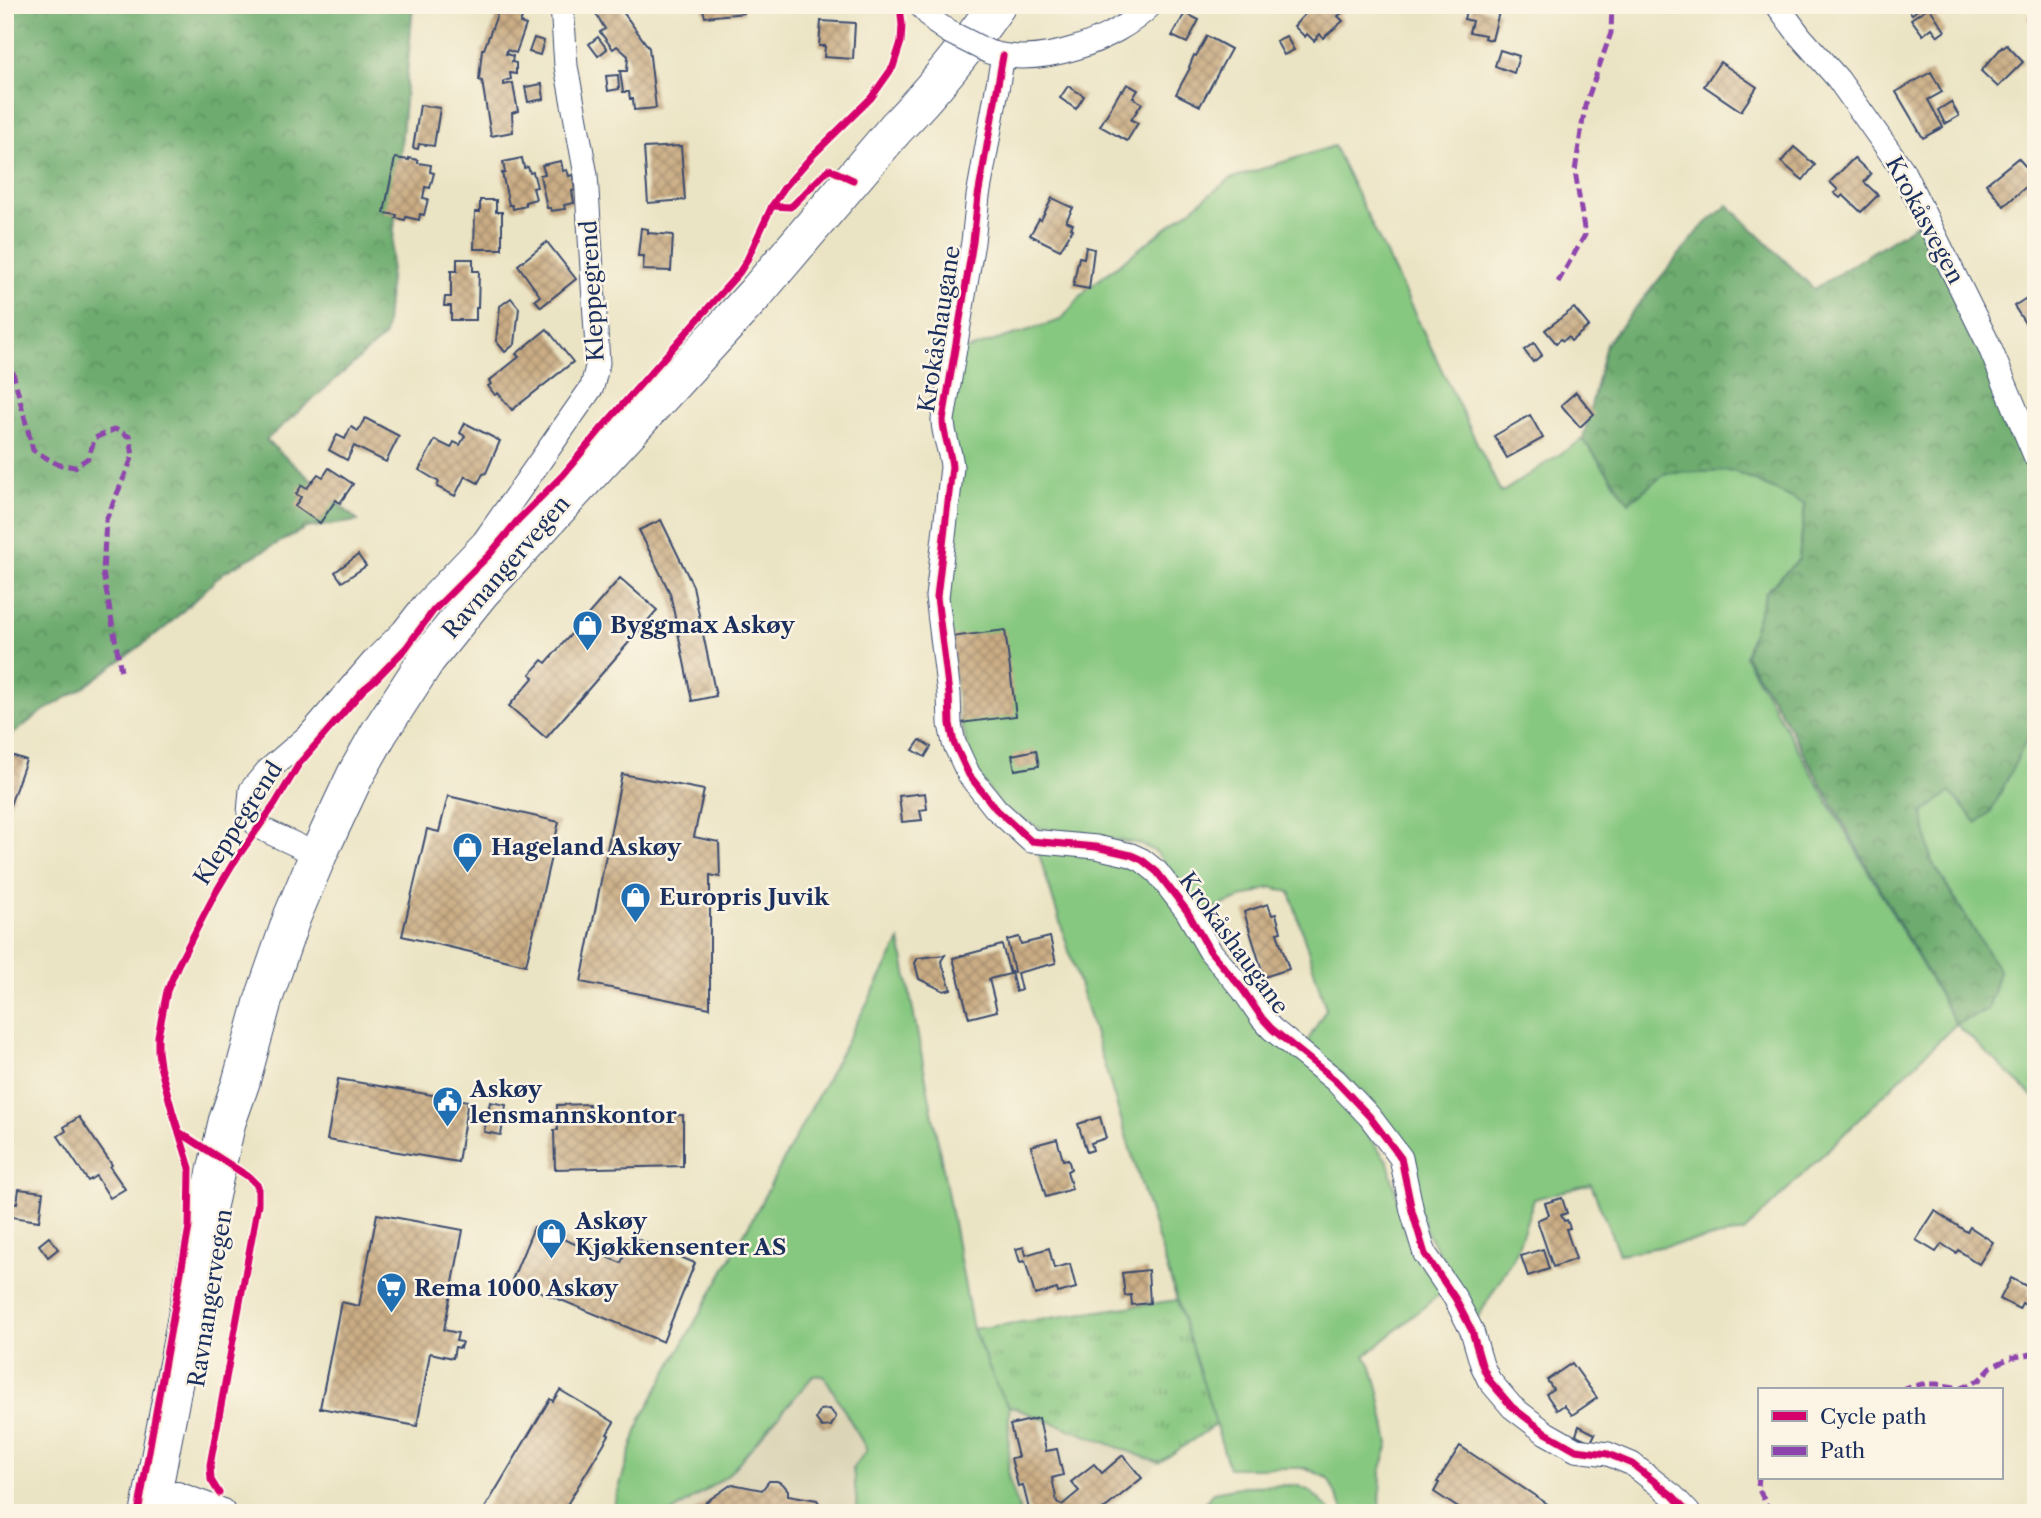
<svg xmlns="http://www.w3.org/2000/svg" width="2041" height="1518" font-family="'Libre Caslon Text',serif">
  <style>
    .built { fill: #dcd4b6 }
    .green { fill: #87c880; stroke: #517c6f; stroke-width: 2 }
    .forest { fill: url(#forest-crowns); stroke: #446e66; stroke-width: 2 }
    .park { fill: url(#park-tufts); stroke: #517c6f; stroke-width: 2 }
    .building { fill: url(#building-cross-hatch) }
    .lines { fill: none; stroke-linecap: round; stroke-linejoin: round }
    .minor-casing { stroke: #3a4a6d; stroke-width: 25 }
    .tertiary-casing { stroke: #3a4a6d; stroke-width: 32 }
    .primary-casing { stroke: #3a4a6d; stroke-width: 39 }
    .minor { stroke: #fff; stroke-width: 23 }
    .tertiary { stroke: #fff; stroke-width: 30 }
    .primary { stroke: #fff; stroke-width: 37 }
    .minor-bridge-casing { stroke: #3a4a6d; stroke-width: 25; stroke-linecap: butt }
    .minor-bridge { stroke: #fff; stroke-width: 23 }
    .quiet { stroke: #8e44ad; stroke-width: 5; stroke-dasharray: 10 5; stroke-linecap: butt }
    .cycleway-casing { stroke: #fcf5e5; stroke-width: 11 }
    .cycleway { stroke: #d6006c; stroke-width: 7 }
    .labels { text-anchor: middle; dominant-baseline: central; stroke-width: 5; stroke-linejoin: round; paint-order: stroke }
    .street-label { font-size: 23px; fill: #1b2f5e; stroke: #fcf5e5 }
    .poi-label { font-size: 23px; font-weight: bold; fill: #1b2f5e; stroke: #fcf5e5; text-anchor: start }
  </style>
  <defs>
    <pattern id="forest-crowns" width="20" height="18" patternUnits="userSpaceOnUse" patternTransform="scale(1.75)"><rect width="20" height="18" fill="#6dac6e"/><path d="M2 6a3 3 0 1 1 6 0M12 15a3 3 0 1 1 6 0" fill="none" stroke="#598c5e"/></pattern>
    <pattern id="park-tufts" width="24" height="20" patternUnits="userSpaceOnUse" patternTransform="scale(1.75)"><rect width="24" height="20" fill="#87c880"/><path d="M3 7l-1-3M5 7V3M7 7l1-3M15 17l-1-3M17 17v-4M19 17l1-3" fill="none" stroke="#6ea36c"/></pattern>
    <pattern id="building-cross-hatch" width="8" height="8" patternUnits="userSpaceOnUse" patternTransform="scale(1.75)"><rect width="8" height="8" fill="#cbad84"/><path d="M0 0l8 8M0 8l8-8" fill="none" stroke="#a48d6f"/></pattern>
  </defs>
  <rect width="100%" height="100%" fill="#fcf5e5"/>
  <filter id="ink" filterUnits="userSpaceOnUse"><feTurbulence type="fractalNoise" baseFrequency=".0143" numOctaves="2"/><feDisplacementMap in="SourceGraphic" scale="14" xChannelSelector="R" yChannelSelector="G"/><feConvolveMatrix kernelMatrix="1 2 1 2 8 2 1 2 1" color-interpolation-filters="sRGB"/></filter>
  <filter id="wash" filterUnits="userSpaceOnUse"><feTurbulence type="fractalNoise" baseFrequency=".00686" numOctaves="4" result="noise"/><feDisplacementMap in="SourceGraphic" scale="28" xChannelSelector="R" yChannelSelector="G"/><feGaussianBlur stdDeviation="1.57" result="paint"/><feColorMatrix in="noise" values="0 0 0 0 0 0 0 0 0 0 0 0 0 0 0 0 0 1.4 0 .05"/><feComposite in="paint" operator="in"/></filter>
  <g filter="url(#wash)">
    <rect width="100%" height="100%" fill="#ebe4c4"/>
    <g class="built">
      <polygon points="824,1375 867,1450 853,1468 858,1513 671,1513 727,1476 813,1376"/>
      <polygon points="1009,1406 1159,1463 1105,1513 1020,1513 1008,1477"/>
    </g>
    <g class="green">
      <polygon points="1334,146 1501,493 1583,439 1629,501 1666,473 1734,471 1805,504 1799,559 1766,592 1745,657 1956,1024 1999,971 1931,860 1923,812 1950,791 1977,822 2026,741 2036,731 2036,1099 1956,1024 1744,1232 1619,1254 1591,1184 1534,1199 1516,1253 1477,1319 1426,1231 1397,1137 1384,1115 1364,1093 1307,1042 1326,1009 1290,892 1271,887 1203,912 1156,852 1140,844 1039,828 1002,808 974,768 961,723 942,569 949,422 959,352 1061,320 1087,289 1230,179"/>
      <polygon points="1038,851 1098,852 1141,864 1321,1074 1388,1162 1407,1237 1443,1291 1365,1356 1371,1364 1379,1392 1389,1444 1381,1469 1380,1513 1345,1513 1328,1478 1305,1468 1229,1468"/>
      <polygon points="900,941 973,1329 1000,1393 1009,1406 1008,1477 1020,1513 858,1513 853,1468 867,1450 824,1375 813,1376 727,1476 671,1513 611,1513 641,1419 748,1227"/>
      <polygon points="1296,1485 1310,1491 1330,1510 1331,1513 1198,1513 1213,1492 1245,1486"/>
    </g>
    <g class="forest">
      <polygon points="5,5 413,5 385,336 266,440 358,521 306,528 224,572 166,627 83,688 40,713 5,740"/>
      <polygon points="1728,205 1814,289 1920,222 2036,463 2036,731 2026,741 1992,810 1977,823 1950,792 1923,813 1931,860 1999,971 1988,1010 1956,1024 1779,709 1745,656 1766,592 1799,559 1805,504 1734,471 1666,473 1629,502 1583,439 1606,344 1702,227"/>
    </g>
    <polygon class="park" points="1177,1300 1216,1424 1159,1463 1009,1406 1000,1393 973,1329"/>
    <g id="blocks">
      <g class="building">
        <polygon points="605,5 617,5 620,8 649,48 656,108 634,110 633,99 630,99 629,92 623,92 620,71 627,71 628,56 617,46 613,49 600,32 605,29 595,12"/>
        <polygon points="702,5 743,5 744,13 705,17"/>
        <polygon points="1313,5 1335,5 1342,13 1338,16 1343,21 1323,38 1320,34 1314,41 1307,34 1305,37 1294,26"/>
        <polygon points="1905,5 1924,5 1912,14"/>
        <polygon points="1472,6 1499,12 1492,40 1484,38 1485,35 1469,32 1472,21 1464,19 1466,12 1471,13"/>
        <polygon points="500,7 523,16 520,23 526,25 516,53 507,50 506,54 513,56 512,62 516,63 516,74 510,73 511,79 504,81 504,85 513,83 514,90 518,111 512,113 513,132 491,136 482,81 479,80 482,49 484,49"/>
        <polygon points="1929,7 1945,31 1938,36 1932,28 1923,35 1911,19"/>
        <polygon points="2036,8 2036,26 2027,18"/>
        <polygon points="1185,13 1199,20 1187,43 1172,36"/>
        <polygon points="821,21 855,23 853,59 824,57 825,46 819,46"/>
        <polygon points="1207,36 1231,49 1200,106 1176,94 1190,68 1189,67 1194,55 1196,56"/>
        <polygon points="1286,36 1294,50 1284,55 1276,41"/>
        <polygon points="598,37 607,49 598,56 589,44"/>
        <polygon points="534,38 544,41 540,55 529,52"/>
        <polygon points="2007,45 2023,62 1998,87 1981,71 2002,47 2003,48"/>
        <polygon points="1500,50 1519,56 1514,73 1495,66"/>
        <polygon points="1720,62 1757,87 1741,111 1704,86"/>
        <polygon points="1931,72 1942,92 1928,100 1943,127 1923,138 1896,92"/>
        <polygon points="618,75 619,89 608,91 606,76"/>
        <polygon points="542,84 544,99 528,102 525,87"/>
        <polygon points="1127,84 1138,90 1133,98 1142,103 1131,120 1138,123 1127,141 1100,126 1121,90 1123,91"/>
        <polygon points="1068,86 1084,96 1076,109 1060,98"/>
        <polygon points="1951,102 1959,116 1945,124 1938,110"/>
        <polygon points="420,105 440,108 434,146 419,144 418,149 413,148"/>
        <polygon points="681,146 685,200 648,203 644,148"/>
        <polygon points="1794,147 1815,165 1803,180 1781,162"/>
        <polygon points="395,158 409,160 409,158 418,160 418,163 431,165 430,172 434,173 430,188 425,187 423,198 428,199 424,215 420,214 419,220 406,217 405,220 396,218 397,215 384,213"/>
        <polygon points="522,158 524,168 528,167 530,173 533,172 537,187 533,188 536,199 525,202 526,206 513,209 512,205 509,205 502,173 505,173 503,162"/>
        <polygon points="1854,158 1871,174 1864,182 1878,195 1861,212 1843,195 1840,198 1834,193 1838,190 1830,182"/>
        <polygon points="2018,158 2036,178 2004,206 1986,184"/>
        <polygon points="561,161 563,171 567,170 569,176 573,175 575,190 572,191 574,203 564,205 565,209 551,211 550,208 547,208 540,175 545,174 542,165"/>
        <polygon points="1052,198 1073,208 1066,221 1073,224 1071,228 1073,229 1060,250 1030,235 1039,219 1041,220"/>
        <polygon points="480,200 496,200 496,212 502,212 502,249 474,249 475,212 480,212"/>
        <polygon points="641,228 648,229 648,233 673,235 671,271 643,270 644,256 638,256"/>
        <polygon points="547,242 576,279 541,307 535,300 540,296 518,265"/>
        <polygon points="1086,247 1094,249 1089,289 1073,286 1079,257 1084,258"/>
        <polygon points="457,259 473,259 473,271 479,271 478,308 476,308 476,320 451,320 451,306 444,306 445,297 451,297 451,271 457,271"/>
        <polygon points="2036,292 2036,332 2032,334 2014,306"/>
        <polygon points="511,298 519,308 515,344 505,352 496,341 500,306"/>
        <polygon points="1574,308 1589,326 1571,341 1568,337 1563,341 1561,339 1556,343 1545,330"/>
        <polygon points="547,329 573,362 512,410 498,393 495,395 488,386 491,384 489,381 519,357 516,354"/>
        <polygon points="1534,343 1542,355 1533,362 1524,350"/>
        <polygon points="1576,392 1594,414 1580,427 1561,405"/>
        <polygon points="1530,415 1543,438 1507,458 1494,436"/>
        <polygon points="365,418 399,436 386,462 354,446 347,460 329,450 337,435 345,439 351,427 358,431"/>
        <polygon points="465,423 500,441 486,473 483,474 478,483 465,476 455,496 437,487 439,482 419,470 435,440 451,448 454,442 460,445 465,436 460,433"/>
        <polygon points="329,468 353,484 340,503 336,500 320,523 295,506 301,497 296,494 302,485 307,488 318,474 323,477"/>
        <polygon points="661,520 693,586 716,696 692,701 670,593 639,530"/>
        <polygon points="358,555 366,566 342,582 335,572"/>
        <polygon points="620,578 657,610 546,738 509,706 534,677 530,674 542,660 546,663"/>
        <polygon points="1005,630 1016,716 961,723 950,637"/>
        <polygon points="920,740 931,747 925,757 913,750"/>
        <polygon points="1036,750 1039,766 1015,770 1012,755"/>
        <polygon points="5,753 26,760 9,808 5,807"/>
        <polygon points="622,774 704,790 694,837 719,842 720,877 710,875 710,1008 581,982"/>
        <polygon points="925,793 927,809 920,810 922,820 902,822 899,796"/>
        <polygon points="448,796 559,822 526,965 402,936 427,829 439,832"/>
        <polygon points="1268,904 1272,915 1276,914 1281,932 1277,933 1289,969 1264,977 1244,912"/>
        <polygon points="1019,937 1021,944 1050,937 1056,963 1017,973 1021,990 1016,992 1011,972 1014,972 1007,940"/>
        <polygon points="1002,945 1010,974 989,979 997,1011 969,1018 953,958"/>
        <polygon points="945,955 941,961 951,989 944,991 919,979 915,963 918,958"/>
        <polygon points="338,1079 468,1101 458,1162 327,1140"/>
        <polygon points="490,1102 506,1105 501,1135 484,1132"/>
        <polygon points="589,1104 590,1117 683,1115 683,1166 555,1169 554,1130 558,1130 557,1105"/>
        <polygon points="79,1117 112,1165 110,1167 125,1189 110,1198 96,1176 88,1181 58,1136 66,1131 64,1127"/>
        <polygon points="1100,1117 1106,1138 1091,1143 1093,1150 1087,1152 1078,1124"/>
        <polygon points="1057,1139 1063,1160 1068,1159 1071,1169 1067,1171 1072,1189 1046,1197 1031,1146"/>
        <polygon points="19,1189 43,1192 39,1221 5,1216 7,1202 17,1203"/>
        <polygon points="1562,1198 1567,1213 1561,1215 1564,1221 1567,1220 1570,1228 1566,1229 1576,1259 1553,1267 1537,1220 1549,1215 1545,1203"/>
        <polygon points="1935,1211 1967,1232 1970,1227 1993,1242 1979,1264 1958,1250 1956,1253 1942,1244 1936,1252 1916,1240"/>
        <polygon points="377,1214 463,1230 444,1330 458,1333 456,1341 462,1342 460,1348 455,1347 453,1358 430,1353 417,1426 320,1408 341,1302 359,1306"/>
        <polygon points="534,1227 621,1263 632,1237 695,1263 663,1342 512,1280"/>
        <polygon points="49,1237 58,1249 48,1257 39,1245"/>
        <polygon points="1024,1247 1026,1255 1049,1248 1054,1268 1070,1264 1076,1288 1058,1293 1057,1289 1035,1295 1025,1261 1020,1262 1016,1249"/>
        <polygon points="1543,1249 1549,1269 1528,1276 1521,1256"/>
        <polygon points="1148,1270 1150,1303 1132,1305 1131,1295 1125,1296 1122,1273"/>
        <polygon points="2011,1278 2030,1288 2027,1294 2034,1298 2029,1307 2022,1303 2019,1309 2000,1299"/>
        <polygon points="1572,1363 1597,1398 1572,1415 1564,1405 1557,1410 1546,1394 1553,1389 1547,1380"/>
        <polygon points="560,1390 614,1422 607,1434 609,1435 562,1513 482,1513 550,1399 553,1401"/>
        <polygon points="830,1409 836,1417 831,1426 822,1427 816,1419 820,1410"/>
        <polygon points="1039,1418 1046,1451 1057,1449 1063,1475 1052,1478 1057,1502 1062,1505 1079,1491 1071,1482 1094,1464 1102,1473 1123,1455 1142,1478 1099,1513 1030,1513 1023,1485 1018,1486 1011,1458 1018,1457 1010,1425"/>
        <polygon points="1579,1426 1595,1434 1591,1442 1576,1435"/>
        <polygon points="1460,1446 1561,1513 1466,1513 1434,1492 1439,1483 1437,1482"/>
        <polygon points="769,1481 777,1481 783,1484 788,1490 788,1495 817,1500 825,1513 690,1513 732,1484 762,1490"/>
      </g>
    </g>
  </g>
  <g filter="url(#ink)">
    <use href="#blocks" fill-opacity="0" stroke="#3a4a6d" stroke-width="2"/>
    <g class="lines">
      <defs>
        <g id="minor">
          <polyline points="920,5 936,23"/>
          <polyline points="1777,5 1800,36 1838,79 1902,169 1987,341 2036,458"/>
          <path d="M 989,52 C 1040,68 1115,41 1151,5"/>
          <path d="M 1003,56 L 978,196 L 973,242 L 943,420 C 943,436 951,451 952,467 L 937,597 L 949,694 L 950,724 L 954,743 L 969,775 L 996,809 L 1031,841 L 1096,847 L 1131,855 L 1142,860 L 1157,872 L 1187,911 L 1210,951 L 1243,990 L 1262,1018 L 1272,1029 L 1335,1080 L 1370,1117 L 1401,1158 L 1412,1211 L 1425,1254 L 1455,1298 L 1472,1331 L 1482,1365 L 1489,1380 L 1512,1407 L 1546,1433 L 1576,1450 L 1608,1454 L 1632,1464 L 1673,1496 L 1689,1513"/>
          <polyline points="318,855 258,827 249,813 251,790 267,771 310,734 375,659 403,631 424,604 484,541 592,387 598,363 586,175 566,66 562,5"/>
        </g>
        <polyline id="tertiary" points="157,1513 150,1508 177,1497 220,1513"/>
        <path id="primary" d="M 149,1513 L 205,1220 L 227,1122 L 241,1082 L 264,998 L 292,917 L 318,855 L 355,776 L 379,733 L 427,659 L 481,592 L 755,294 L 896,128 C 933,90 966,49 997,5"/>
      </defs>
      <use href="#minor" class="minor-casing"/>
      <use href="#tertiary" class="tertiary-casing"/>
      <use href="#primary" class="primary-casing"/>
      <use href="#minor" class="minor"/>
      <use href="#tertiary" class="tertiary"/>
      <use href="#primary" class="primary"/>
      <defs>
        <polyline id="minor-bridge" points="936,23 949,32 989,52"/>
      </defs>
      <use href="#minor-bridge" class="minor-bridge-casing"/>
      <use href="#minor-bridge" class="minor-bridge"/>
      <g class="quiet">
        <polyline points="1558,282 1585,235 1575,171 1585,106 1611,33 1612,5"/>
        <polyline points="5,342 33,450 57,464 75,467 88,458 95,438 115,429 130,437 133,456 106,520 103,573 121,671"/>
        <polyline points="1901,1390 1922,1384 1937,1384 1961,1388 1979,1380 1991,1367 2010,1358 2036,1353"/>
        <polyline points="1759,1476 1758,1488 1771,1513"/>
      </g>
      <defs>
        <g id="cycleway">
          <path d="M 1003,56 L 978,196 L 973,242 L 943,420 C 943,436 951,451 952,467 L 937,597 L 949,694 L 950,724 L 954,743 L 969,775 L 996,809 L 1031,841 L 1096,847 L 1131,855 L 1142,860 L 1157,872 L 1187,911 L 1210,951 L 1243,990 L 1262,1018 L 1272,1029 L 1335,1080 L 1370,1117 L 1401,1158 L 1412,1211 L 1425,1254 L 1455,1298 L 1472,1331 L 1482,1365 L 1489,1380 L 1512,1407 L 1546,1433 L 1576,1450 L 1608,1454 L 1632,1464 L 1673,1496 L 1689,1513"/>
          <polyline points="772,206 790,207 793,205 829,169 853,180"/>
          <polyline points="179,1132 249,1177 258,1186 258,1204 210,1465 211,1480 219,1493"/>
          <polyline points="138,1513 189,1227 190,1168 172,1110 160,1066 158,1051 158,1036 167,991 178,965 216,892 232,865 275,804 299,764 364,689 375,680 406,648 433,611 490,554 518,520 563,475 601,429 739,273 746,262 772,206 784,188 812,156 871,98 893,67 901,42 902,25 900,5"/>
        </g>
      </defs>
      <use href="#cycleway" class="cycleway-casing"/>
      <use href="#cycleway" class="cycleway"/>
    </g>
  </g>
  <defs>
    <symbol id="shop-pin" viewBox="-11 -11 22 30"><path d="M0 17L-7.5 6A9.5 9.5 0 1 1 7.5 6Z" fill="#1f6fb2" stroke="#fcf5e5"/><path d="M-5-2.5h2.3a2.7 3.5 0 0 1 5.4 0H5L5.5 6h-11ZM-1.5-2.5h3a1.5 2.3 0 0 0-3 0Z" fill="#fff"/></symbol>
    <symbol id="civic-pin" viewBox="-11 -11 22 30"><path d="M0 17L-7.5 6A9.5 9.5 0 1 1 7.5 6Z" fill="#1f6fb2" stroke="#fcf5e5"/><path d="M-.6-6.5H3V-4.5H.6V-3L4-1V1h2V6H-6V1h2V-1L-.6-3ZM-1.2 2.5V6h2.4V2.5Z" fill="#fff"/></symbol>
    <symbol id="supermarket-pin" viewBox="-11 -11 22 30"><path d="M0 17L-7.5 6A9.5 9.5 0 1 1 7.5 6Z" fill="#1f6fb2" stroke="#fcf5e5"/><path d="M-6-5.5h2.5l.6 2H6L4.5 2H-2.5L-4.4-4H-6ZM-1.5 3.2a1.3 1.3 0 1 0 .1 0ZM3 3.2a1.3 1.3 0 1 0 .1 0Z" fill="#fff"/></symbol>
  </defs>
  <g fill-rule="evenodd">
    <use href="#shop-pin" x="570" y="608" width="35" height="47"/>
    <use href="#shop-pin" x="450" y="830" width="35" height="47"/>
    <use href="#shop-pin" x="618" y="880" width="35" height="47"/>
    <use href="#civic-pin" x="430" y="1084" width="35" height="47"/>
    <use href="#shop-pin" x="534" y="1216" width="35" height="47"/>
    <use href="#supermarket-pin" x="374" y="1270" width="35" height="47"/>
  </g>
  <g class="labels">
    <g class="street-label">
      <text transform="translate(1925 220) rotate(62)">Krokåsvegen</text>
      <text transform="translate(592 291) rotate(-93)">Kleppegrend</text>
      <text transform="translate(939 329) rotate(-81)">Krokåshaugane</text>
      <text transform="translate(506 567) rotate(-49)">Ravnangervegen</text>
      <text transform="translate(238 823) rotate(-57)">Kleppegrend</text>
      <text transform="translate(1234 943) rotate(54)">Krokåshaugane</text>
      <text transform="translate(210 1298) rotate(-81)">Ravnangervegen</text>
    </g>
    <g class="poi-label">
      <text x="610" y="625">Byggmax Askøy</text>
      <text x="491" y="847">Hageland Askøy</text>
      <text x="659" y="897">Europris Juvik</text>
      <text x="470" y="1089">Askøy<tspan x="470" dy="26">lensmannskontor</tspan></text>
      <text x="575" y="1221">Askøy<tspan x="575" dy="26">Kjøkkensenter AS</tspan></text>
      <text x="414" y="1288">Rema 1000 Askøy</text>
    </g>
  </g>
  <rect width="2041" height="1518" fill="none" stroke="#fcf5e5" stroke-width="28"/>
  <rect x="1758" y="1388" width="245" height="91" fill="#fcf5e5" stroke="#a2a6af" stroke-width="2"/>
  <rect x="1772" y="1411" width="35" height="10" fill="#d6006c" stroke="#a2a6af" stroke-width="2"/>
  <text x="1820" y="1424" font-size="21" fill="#1b2f5e">Cycle path</text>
  <rect x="1772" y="1446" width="35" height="10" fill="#8e44ad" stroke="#a2a6af" stroke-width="2"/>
  <text x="1820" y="1458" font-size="21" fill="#1b2f5e">Path</text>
</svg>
